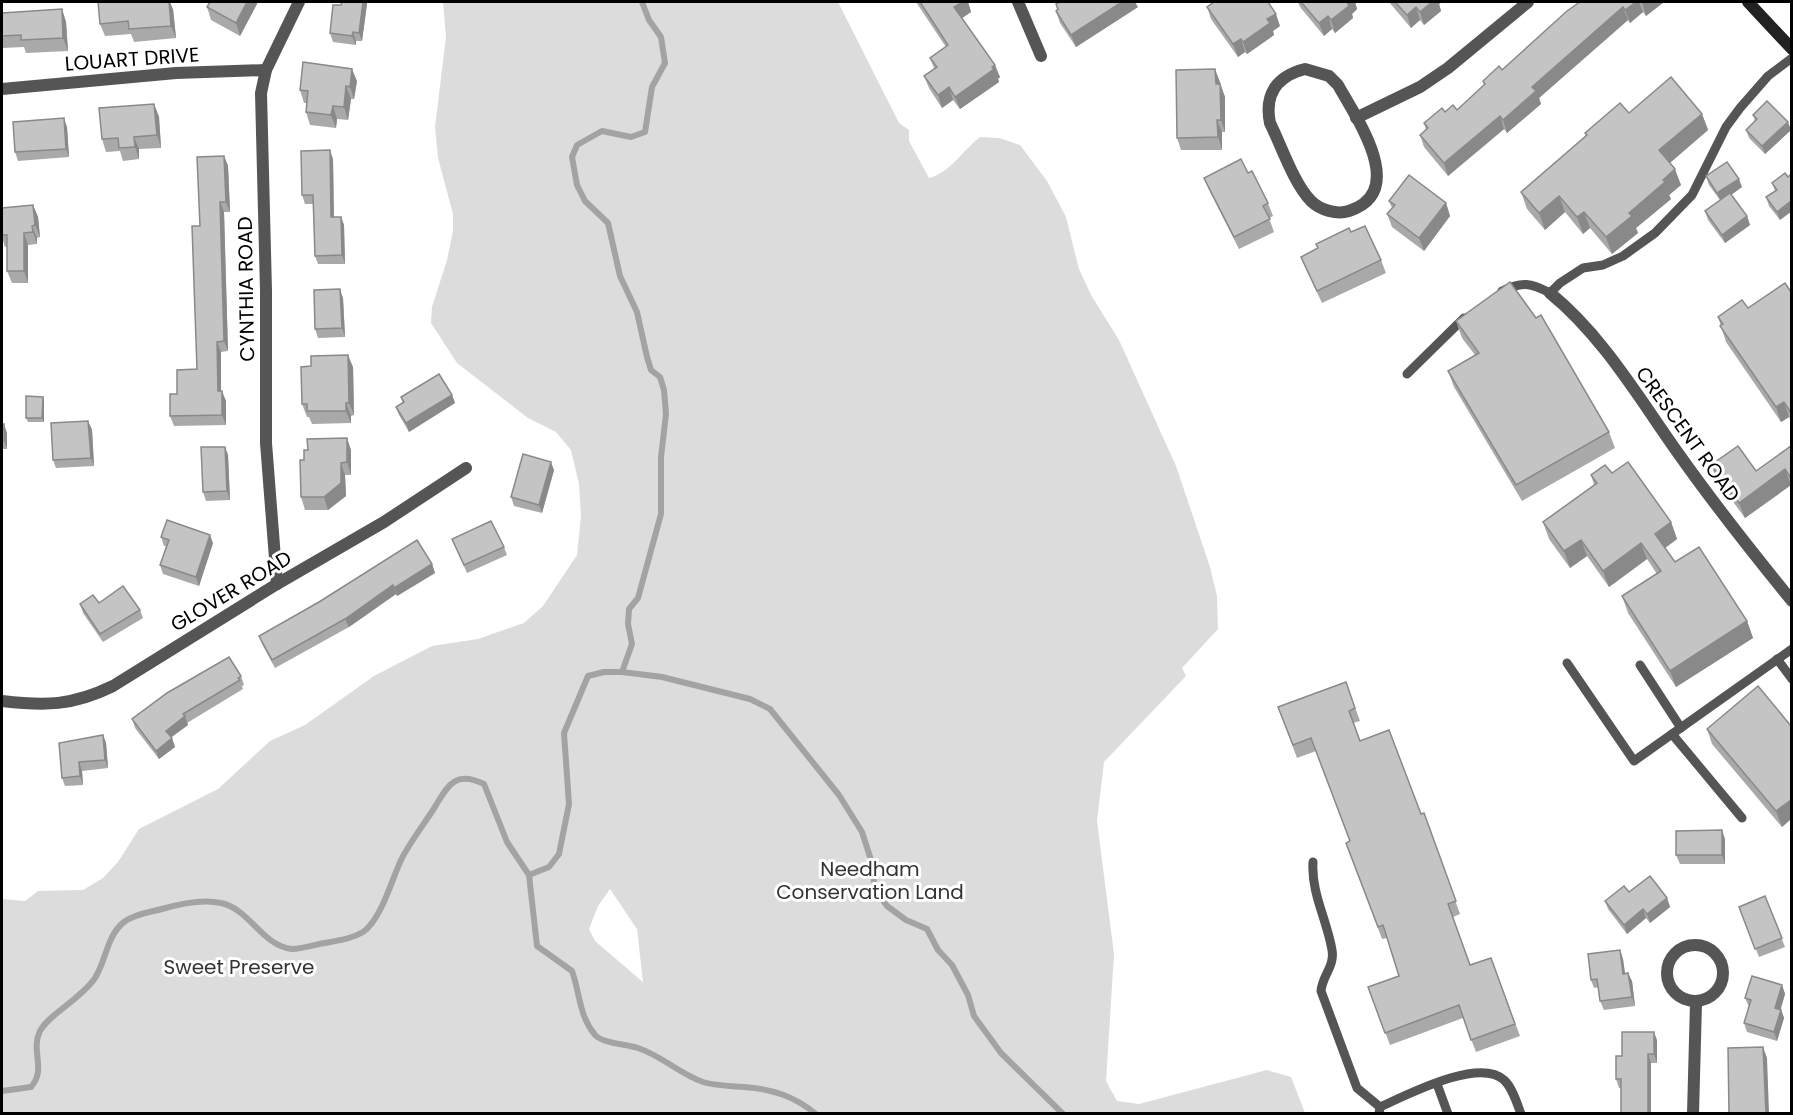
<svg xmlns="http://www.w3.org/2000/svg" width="1793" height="1115" font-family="Poppins,sans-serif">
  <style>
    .green { fill: #dcdcdc; fill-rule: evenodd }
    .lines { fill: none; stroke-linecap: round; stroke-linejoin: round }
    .stream { stroke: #a3a3a3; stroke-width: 6 }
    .service { stroke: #555; stroke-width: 9 }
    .minor { stroke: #555; stroke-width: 12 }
    .secondary { stroke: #222; stroke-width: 12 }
    .wall { fill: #a9a9a9 }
    .shaded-wall { fill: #898989 }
    .building { fill: #c4c4c4; stroke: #898989; stroke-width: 1.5 }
    .labels { text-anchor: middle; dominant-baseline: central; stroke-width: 6; stroke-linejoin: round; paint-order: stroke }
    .street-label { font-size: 20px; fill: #000; stroke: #fff }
    .park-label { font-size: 20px; fill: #333; stroke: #fff }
  </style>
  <rect width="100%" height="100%" fill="#fff"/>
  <path class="green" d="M 443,2 L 838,2 L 899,123 L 909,130 L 909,141 L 929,178 C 950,173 963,150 980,137 L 999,138 L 1020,145 L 1047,181 L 1066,217 L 1079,269 L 1091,295 L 1119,340 L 1176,466 L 1210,567 L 1217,596 L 1218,629 L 1182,668 L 1186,676 L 1104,762 L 1097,821 L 1114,954 L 1106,1081 L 1117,1101 L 1139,1104 L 1267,1070 L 1291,1077 L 1305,1113 L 2,1113 L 2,899 L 25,901 L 38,891 L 83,890 L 103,878 L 118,862 L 139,829 L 218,789 L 270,741 L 305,725 L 374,676 L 432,646 L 478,639 L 524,623 L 543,606 L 577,555 L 581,516 L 579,484 L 571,450 L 556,432 L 528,418 L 457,363 L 431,323 L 432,307 L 447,260 L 453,231 L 453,214 L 438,158 L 435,127 L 446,37 ZM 610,889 L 637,929 L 643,982 L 595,941 L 589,929 L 598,906 Z"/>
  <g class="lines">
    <g class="stream">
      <polyline points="622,672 632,644 628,624 629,609 638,598 661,514 661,457 666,414 664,390 660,377 651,370 647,357 637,312 620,276 608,223 585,201 577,185 572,157 577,145 602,131 631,137 645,132 652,87 665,63 661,37 649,20 642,2"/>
      <polyline points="529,875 549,867 559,854 569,804 564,733 588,676 604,672 622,672 662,677 750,699 770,709 839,795 862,832 871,860 875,889 887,906 906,920 927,929 938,950 952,965 968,995 974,1016 1001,1053 1063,1114"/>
      <path d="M 2,1091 L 31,1087 C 47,1069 30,1051 40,1031 C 49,1014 81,999 95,978 C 106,961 107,935 124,922 C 134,914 151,912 162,909 C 179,904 204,899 221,903 C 250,909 262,946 292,949 C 301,949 311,946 319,944 C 334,941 350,940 363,932 C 381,920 392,879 401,860 C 410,842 422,827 433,810 C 447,788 453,769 484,784 L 507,842 L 529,875 L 537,946 L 572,971 C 580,993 579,1016 595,1035 C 604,1044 626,1044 638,1048 C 662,1056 680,1074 703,1082 C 716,1086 731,1086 744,1087 C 772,1089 794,1096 816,1114"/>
    </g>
    <g class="service">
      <path d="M 1502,291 C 1522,281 1531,283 1550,293 L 1560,283 L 1583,268 L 1603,265 L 1623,256 L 1655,233 L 1692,195 L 1726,127 L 1740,108 L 1768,76 L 1792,58"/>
      <polyline points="1407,374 1464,318"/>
      <polyline points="1777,659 1792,679"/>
      <polyline points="1567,663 1634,761 1792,649"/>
      <polyline points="1640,665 1681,728"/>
      <polyline points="1672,734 1742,818"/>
      <path d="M 1313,862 C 1311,893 1327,920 1332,950 C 1335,966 1322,976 1321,991 L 1357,1088 L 1380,1107"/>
      <polyline points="1437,1084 1448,1114"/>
      <path d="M 1379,1114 L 1380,1107 C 1407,1095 1479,1057 1504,1080 C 1512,1087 1517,1103 1521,1114"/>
    </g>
    <g class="minor">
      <polyline points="1018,2 1041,56"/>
      <path d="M 1305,69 L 1329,76 L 1338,85 C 1356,118 1409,191 1349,211 C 1337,215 1320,210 1311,201 C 1294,184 1281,145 1270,123 C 1264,94 1277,76 1305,69 Z"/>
      <polyline points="2,89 176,73 266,70"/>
      <polyline points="1356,118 1420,87 1448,68 1528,2"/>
      <path d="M 1550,293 C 1602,335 1639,398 1678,453 C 1714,504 1752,552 1792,601"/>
      <polyline points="277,584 266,443 266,291 261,93 266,70 299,2"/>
      <path d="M 2,701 C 45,706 72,706 113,686 L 277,584 L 384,522 L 466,468"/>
      <circle cx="1695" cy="973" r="28"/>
      <polyline points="1693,1114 1696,1003"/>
    </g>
    <polyline class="secondary" points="1748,2 1792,49"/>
  </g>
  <g class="wall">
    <polygon points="258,2 240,36 211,20 207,7"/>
    <polygon points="916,2 968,2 971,12 962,18 1000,77 998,79 999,82 960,109 953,100 942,108 929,88 924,76 934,68 930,58 946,47"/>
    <polygon points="1298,2 1355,2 1357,9 1352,14 1353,18 1335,33 1332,29 1324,36 1300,7"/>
    <polygon points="1389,2 1442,2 1439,4 1441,11 1424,25 1420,20 1411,28"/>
    <polygon points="1580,2 1664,2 1646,16 1643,12 1630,23 1628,20 1539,98 1541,104 1507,133 1504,129 1448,176 1424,147 1420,135 1426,130 1424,123 1445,112 1457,110 1484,85 1483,81 1502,70"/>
    <polygon points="367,4 362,41 356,41 356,45 333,42 330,33 341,5"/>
    <polygon points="1056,4 1138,7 1076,47 1060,23 1056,11 1057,9"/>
    <polygon points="1207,7 1280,26 1273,31 1274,35 1247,54 1245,52 1238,57 1211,19"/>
    <polygon points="62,9 66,22 68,51 26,53 24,47 2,48 2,13"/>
    <polygon points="173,9 176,38 134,42 131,34 105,36 100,24"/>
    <polygon points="357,81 354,99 351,99 348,120 337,119 336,128 310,125 306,112 307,103 304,103 300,90"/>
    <polygon points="1220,82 1225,97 1225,132 1222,132 1222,150 1181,150 1177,138"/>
    <polygon points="154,104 159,117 161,148 139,149 139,159 123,161 120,151 106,152 102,139"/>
    <polygon points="1702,114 1708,130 1670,163 1681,185 1669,195 1671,199 1636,228 1638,233 1612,254 1590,228 1583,234 1565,212 1545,230 1527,209 1521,192 1586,136 1585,133"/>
    <polygon points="1753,115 1791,130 1765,154 1749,138 1746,130 1755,121"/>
    <polygon points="67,127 69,157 18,161 15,152"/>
    <polygon points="224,156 228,166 230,212 224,212 228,351 221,352 221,391 226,401 226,425 174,426 170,416 177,394 197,369 200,226"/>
    <polygon points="333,159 334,217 341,217 344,225 345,264 318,264 315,256 314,204 305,204 302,195"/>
    <polygon points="1248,173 1268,203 1273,216 1269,218 1274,232 1239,249 1209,190 1204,178"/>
    <polygon points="1785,173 1780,220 1769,206 1766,197 1775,191 1772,183"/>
    <polygon points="1706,176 1742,187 1731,195 1747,216 1750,225 1725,243 1708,220 1705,211 1720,200 1709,185"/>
    <polygon points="1389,201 1446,203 1450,216 1424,251 1392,227 1387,214 1392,208"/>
    <polygon points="33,205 38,217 40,237 37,238 37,244 28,245 28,283 12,283 7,271 7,247 5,247 3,241 2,241 2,208"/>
    <polygon points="1301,257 1381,260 1386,273 1322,303 1306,269"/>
    <polygon points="1791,292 1791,421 1789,417 1781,422 1726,342 1718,317 1748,308"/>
    <polygon points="343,298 345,337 318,338 315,329"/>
    <polygon points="1456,321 1609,432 1615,448 1522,501 1454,387 1448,371 1475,355 1462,338"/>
    <polygon points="353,367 354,415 351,416 351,423 312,424 309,417 307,417 302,404"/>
    <polygon points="452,395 455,403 409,432 399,415 396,407 403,403 401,397"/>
    <polygon points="43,397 44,401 44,422 28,422 26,418"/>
    <polygon points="88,421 92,430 94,466 56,468 53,460"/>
    <polygon points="2,424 7,433 7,449 2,449"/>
    <polygon points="1791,446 1791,486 1791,485 1745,518 1717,480 1711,465 1756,471"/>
    <polygon points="225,447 228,455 230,500 206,501 203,492"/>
    <polygon points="351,450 351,475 345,475 346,496 328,510 305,510 301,497 304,460"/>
    <polygon points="554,470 542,513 514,506 511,497"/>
    <polygon points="1612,473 1671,522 1677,539 1665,548 1675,562 1747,621 1753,638 1676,687 1628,613 1622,596 1657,574 1647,559 1609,587 1587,556 1570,568 1549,539 1543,522 1594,485 1591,475"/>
    <polygon points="161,537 213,543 199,586 163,574 160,565 166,546 164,546"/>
    <polygon points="452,539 504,547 507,555 467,573"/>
    <polygon points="432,564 435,573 397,596 396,594 349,627 275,668 262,644 259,636"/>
    <polygon points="99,603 140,610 143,618 103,642 83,613 80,604"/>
    <polygon points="241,676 244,685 242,686 243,689 187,723 188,725 171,737 175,747 159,759 135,728 132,719"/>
    <polygon points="1346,682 1360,721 1353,723 1360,741 1421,814 1424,813 1460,914 1453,917 1470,965 1491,958 1520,1036 1476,1052 1463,1018 1390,1045 1368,987 1399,976 1387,938 1382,939 1351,855 1350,841 1316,751 1297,758 1278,707"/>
    <polygon points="1791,726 1791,819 1782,827 1712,744 1707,729"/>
    <polygon points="103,735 106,743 108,768 82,771 83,785 65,786 62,778"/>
    <polygon points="1725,839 1725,864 1680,864 1676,855"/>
    <polygon points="1629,892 1667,898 1670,907 1650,923 1646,918 1627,934 1608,909 1605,901"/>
    <polygon points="1765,896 1785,947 1759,957 1739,907"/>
    <polygon points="1620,950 1623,959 1625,973 1632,981 1635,1006 1604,1010 1600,1001 1599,987 1594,988 1591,980"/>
    <polygon points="1782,985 1785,994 1781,1009 1784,1018 1777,1041 1747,1032 1744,1023 1749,1007 1745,998"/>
    <polygon points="1657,1040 1657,1063 1651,1063 1621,1088 1619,1088 1616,1079"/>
  </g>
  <g class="shaded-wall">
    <polygon points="168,2 170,2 173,9 176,38 171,26"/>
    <polygon points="247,2 258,2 240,36 236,23"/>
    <polygon points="363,2 367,2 367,4 362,41 359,33"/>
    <polygon points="963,2 968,2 971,12 959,20 954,7"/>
    <polygon points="1122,2 1135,2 1138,7 1076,47 1071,35"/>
    <polygon points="1347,2 1355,2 1357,9 1352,14 1353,18 1335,33 1331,20"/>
    <polygon points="1432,2 1442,2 1439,4 1441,11 1424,25 1420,12"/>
    <polygon points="1636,2 1639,2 1643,12 1630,23 1625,10"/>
    <polygon points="1644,2 1664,2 1646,16 1642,3"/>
    <polygon points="1416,7 1420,20 1411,28 1407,15"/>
    <polygon points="1623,7 1628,20 1539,98 1541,104 1507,133 1503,120 1532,87"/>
    <polygon points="62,9 66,22 68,51 63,38"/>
    <polygon points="1276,14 1280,26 1273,31 1274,35 1247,54 1243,42 1267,19"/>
    <polygon points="1328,16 1332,29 1324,36 1319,23"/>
    <polygon points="353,32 356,41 356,45 352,36"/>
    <polygon points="1241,39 1245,52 1238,57 1233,44"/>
    <polygon points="995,65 1000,77 998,79 999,82 960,109 955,97"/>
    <polygon points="352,69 357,81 354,99 350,87"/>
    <polygon points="1215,69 1220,82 1220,97 1216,84"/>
    <polygon points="1220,84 1225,97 1225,132 1221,120"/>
    <polygon points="346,86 351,99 348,120 344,107"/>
    <polygon points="949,87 953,100 942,108 938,95"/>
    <polygon points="154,104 159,117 161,148 157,135"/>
    <polygon points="333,106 337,119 336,128 331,115"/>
    <polygon points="1702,114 1708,130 1665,167 1659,150"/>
    <polygon points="1500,116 1504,129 1448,176 1444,163"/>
    <polygon points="64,118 67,127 69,157 66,149"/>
    <polygon points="1217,120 1222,132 1222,150 1218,137"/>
    <polygon points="1788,122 1791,130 1765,154 1762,146"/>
    <polygon points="134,137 139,149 139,159 135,147"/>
    <polygon points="330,150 333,159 334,225 331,217"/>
    <polygon points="224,156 228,166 230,212 226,202"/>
    <polygon points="1675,169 1681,185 1669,195 1671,199 1636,228 1638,233 1612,254 1606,237 1629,213 1663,180"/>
    <polygon points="1739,179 1742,187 1721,202 1717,193"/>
    <polygon points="1559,196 1565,212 1545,230 1539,213"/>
    <polygon points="1791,201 1791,212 1780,220 1777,212"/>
    <polygon points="220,202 224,212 228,351 224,341"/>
    <polygon points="1446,203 1450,216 1424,251 1419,238"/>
    <polygon points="33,205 38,217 40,237 35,225"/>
    <polygon points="1584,212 1590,228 1583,234 1577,217"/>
    <polygon points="1747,216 1750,225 1725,243 1722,235"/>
    <polygon points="341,217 344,225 345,264 342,255"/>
    <polygon points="32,226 37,238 37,244 33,232"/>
    <polygon points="24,233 28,245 28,283 24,271"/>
    <polygon points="340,289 343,298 345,337 342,328"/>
    <polygon points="217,342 221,352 221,401 218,391"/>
    <polygon points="348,355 353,367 354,415 349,403"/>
    <polygon points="222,391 226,401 226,425 222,415"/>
    <polygon points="452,395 455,403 409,432 406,423"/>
    <polygon points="43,397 44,401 44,422 42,418"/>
    <polygon points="1784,402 1789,417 1781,422 1776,407"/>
    <polygon points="346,403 351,416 351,423 346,411"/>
    <polygon points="88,421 92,430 94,466 91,458"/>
    <polygon points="4,424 7,433 7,449 4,440"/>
    <polygon points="347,438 351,450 351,475 347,462"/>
    <polygon points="225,447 228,455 230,500 227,491"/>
    <polygon points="551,462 554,470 542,513 539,505"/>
    <polygon points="341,463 345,475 346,496 328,510 324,497"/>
    <polygon points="1785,469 1791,485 1745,518 1739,503"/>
    <polygon points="1671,522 1677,539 1661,551 1655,534"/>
    <polygon points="210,535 213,543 199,586 196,577"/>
    <polygon points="1581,540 1587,556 1570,568 1564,551"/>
    <polygon points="1641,543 1647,559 1609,587 1603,571"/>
    <polygon points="432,564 435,573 397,596 394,588"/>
    <polygon points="393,585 396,594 349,627 345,619"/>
    <polygon points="1747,621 1753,638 1676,687 1670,671"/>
    <polygon points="185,716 188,725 169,739 166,731"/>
    <polygon points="103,735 106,743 108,768 105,760"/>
    <polygon points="172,738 175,747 159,759 156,751"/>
    <polygon points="79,762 82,771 83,785 80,776"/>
    <polygon points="1791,800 1791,819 1782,827 1776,811"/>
    <polygon points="1722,830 1725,839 1725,864 1722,855"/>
    <polygon points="1667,898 1670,907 1650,923 1647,914"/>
    <polygon points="1643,909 1646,918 1627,934 1624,925"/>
    <polygon points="1620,950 1623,959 1626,982 1623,974"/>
    <polygon points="1628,973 1632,981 1635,1006 1632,997"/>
    <polygon points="1782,985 1785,994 1778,1016 1775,1008"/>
    <polygon points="1781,1010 1784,1018 1777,1041 1774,1032"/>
    <polygon points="1654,1032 1657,1040 1657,1063 1654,1054"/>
    <polygon points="1763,1047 1767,1058 1769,1113 1766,1113"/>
    <polygon points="1648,1054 1651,1063 1651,1113 1648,1113"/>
  </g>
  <g class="building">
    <polygon points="98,2 169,2 171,26 129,29 128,21 100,24"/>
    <polygon points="210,2 247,2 236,23 207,7"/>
    <polygon points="342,2 363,2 359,33 353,32 352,36 330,33 333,5 341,5"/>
    <polygon points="920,2 963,2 954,7 995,65 992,67 994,69 955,97 949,87 938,95 924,76 937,67 930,58 948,45"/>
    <polygon points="1060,2 1122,2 1071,35 1056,11 1058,9 1056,4"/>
    <polygon points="1214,2 1268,2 1276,14 1267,19 1270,23 1243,42 1241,39 1233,44 1207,7"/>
    <polygon points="1301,2 1347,2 1349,6 1331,20 1328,16 1319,23"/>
    <polygon points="1395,2 1432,2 1420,12 1416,7 1407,15"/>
    <polygon points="1580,2 1636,2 1625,10 1623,7 1532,87 1536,91 1503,120 1500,116 1444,163 1420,135 1428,128 1424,123 1442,108 1445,112 1453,105 1457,110 1485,84 1483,81 1499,66 1502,70 1567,11"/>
    <polygon points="62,9 63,38 21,40 21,35 2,36 2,13"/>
    <polygon points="303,62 352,69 350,87 346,86 344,107 333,106 331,115 306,112 308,91 300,90"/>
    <polygon points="1215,69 1216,84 1220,84 1221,120 1217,120 1218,137 1177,138 1176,70"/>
    <polygon points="1671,77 1702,114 1659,150 1675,169 1663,180 1665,182 1629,213 1632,216 1606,237 1584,212 1577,217 1559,196 1539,213 1521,192 1587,135 1585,133 1620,103 1629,113"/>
    <polygon points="1767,101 1788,122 1762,146 1746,130 1757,119 1753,115"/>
    <polygon points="154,104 157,135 134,137 135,147 119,148 118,138 102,139 99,108"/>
    <polygon points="64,118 66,149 15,152 13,122"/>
    <polygon points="330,150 331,217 341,217 342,255 315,256 313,195 302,195 301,151"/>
    <polygon points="224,156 226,202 220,202 224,341 217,342 218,391 222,391 222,415 170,416 170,394 177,394 177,370 197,369 192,226 200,226 197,157"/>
    <polygon points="1241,159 1248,173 1252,171 1268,203 1263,206 1270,219 1234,237 1204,178"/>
    <polygon points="1727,162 1739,179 1717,193 1706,176"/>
    <polygon points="1785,173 1788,177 1791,174 1791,201 1777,212 1766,197 1777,190 1772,183"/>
    <polygon points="1409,175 1446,203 1419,238 1387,214 1395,205 1389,201"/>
    <polygon points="1730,193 1747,216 1722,235 1705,211"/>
    <polygon points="33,205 35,225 32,226 33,232 24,233 24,271 7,271 7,235 2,235 2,208"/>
    <polygon points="1365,226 1381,260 1317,291 1301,257 1318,248 1316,244 1349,228 1351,232"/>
    <polygon points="1510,282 1536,318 1541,315 1609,432 1516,485 1448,371 1479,353 1456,321"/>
    <polygon points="1785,283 1791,292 1791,413 1784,402 1776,407 1720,326 1723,324 1718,317 1742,300 1748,308"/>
    <polygon points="340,289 342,328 315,329 314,290"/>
    <polygon points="348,355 349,403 346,403 346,411 307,411 307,404 302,404 301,367 311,366 311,356"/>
    <polygon points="439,374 452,395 406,423 396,407 404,402 401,397"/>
    <polygon points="26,396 43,397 42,418 26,418"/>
    <polygon points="88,421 91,458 53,460 51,423"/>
    <rect x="2" y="424" width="2" height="16"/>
    <polygon points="347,438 347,462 341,463 341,483 324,497 301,497 300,460 304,460 304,450 308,450 307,439"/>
    <polygon points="1738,446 1756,471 1791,446 1791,478 1785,469 1739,503 1711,465"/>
    <polygon points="201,447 225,447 227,491 203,492"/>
    <polygon points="523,454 551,462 539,505 511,497"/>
    <polygon points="1628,462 1671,522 1655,534 1675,562 1699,547 1747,621 1670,671 1622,596 1661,571 1641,543 1603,571 1581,540 1564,551 1543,522 1597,483 1591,475 1605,465 1612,473"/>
    <polygon points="167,520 210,535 196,577 160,565 169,540 161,537"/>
    <polygon points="491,521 504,547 464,565 452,539"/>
    <polygon points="417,540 432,564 394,588 393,585 345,619 272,660 259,636 319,602"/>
    <polygon points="123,586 140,610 100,634 80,604 93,595 99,603"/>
    <polygon points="229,657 241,676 238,678 240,680 183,714 185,716 166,731 172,738 156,751 132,719 167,693"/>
    <polygon points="1346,682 1355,708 1349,711 1360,741 1389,730 1421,814 1424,813 1456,901 1448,904 1470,965 1491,958 1515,1024 1471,1040 1459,1005 1385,1033 1368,987 1399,976 1383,925 1378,927 1346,843 1350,841 1311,738 1293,745 1278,707"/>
    <polygon points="1758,686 1791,726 1791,800 1776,811 1707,729"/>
    <polygon points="103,735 105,760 79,762 80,776 62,778 59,743"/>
    <polygon points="1722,830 1722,855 1676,855 1676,831"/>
    <polygon points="1650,876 1667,898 1647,914 1643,909 1624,925 1605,901 1624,886 1629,892"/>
    <polygon points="1765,896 1782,938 1755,949 1739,907"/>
    <polygon points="1620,950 1623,974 1628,973 1632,997 1600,1001 1597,979 1591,980 1588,954"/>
    <polygon points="1752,976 1782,985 1775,1008 1781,1010 1774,1032 1744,1023 1751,1000 1745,998"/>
    <polygon points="1622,1032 1654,1032 1654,1054 1648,1054 1648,1113 1621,1113 1621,1079 1616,1079 1616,1056 1622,1056"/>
    <polygon points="1763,1047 1766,1113 1729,1113 1728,1048"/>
  </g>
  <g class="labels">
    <g class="street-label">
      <text transform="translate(132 59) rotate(-4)">LOUART DRIVE</text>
      <text transform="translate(246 289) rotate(-91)">CYNTHIA ROAD</text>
      <text transform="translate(1688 434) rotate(54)">CRESCENT ROAD</text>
      <text transform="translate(231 591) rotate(-31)">GLOVER ROAD</text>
    </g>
    <g class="park-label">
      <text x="870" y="869">Needham<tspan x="870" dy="23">Conservation Land</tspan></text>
      <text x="239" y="967">Sweet Preserve</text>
    </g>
  </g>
  <rect width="1793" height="1115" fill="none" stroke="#000000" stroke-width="6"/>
</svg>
